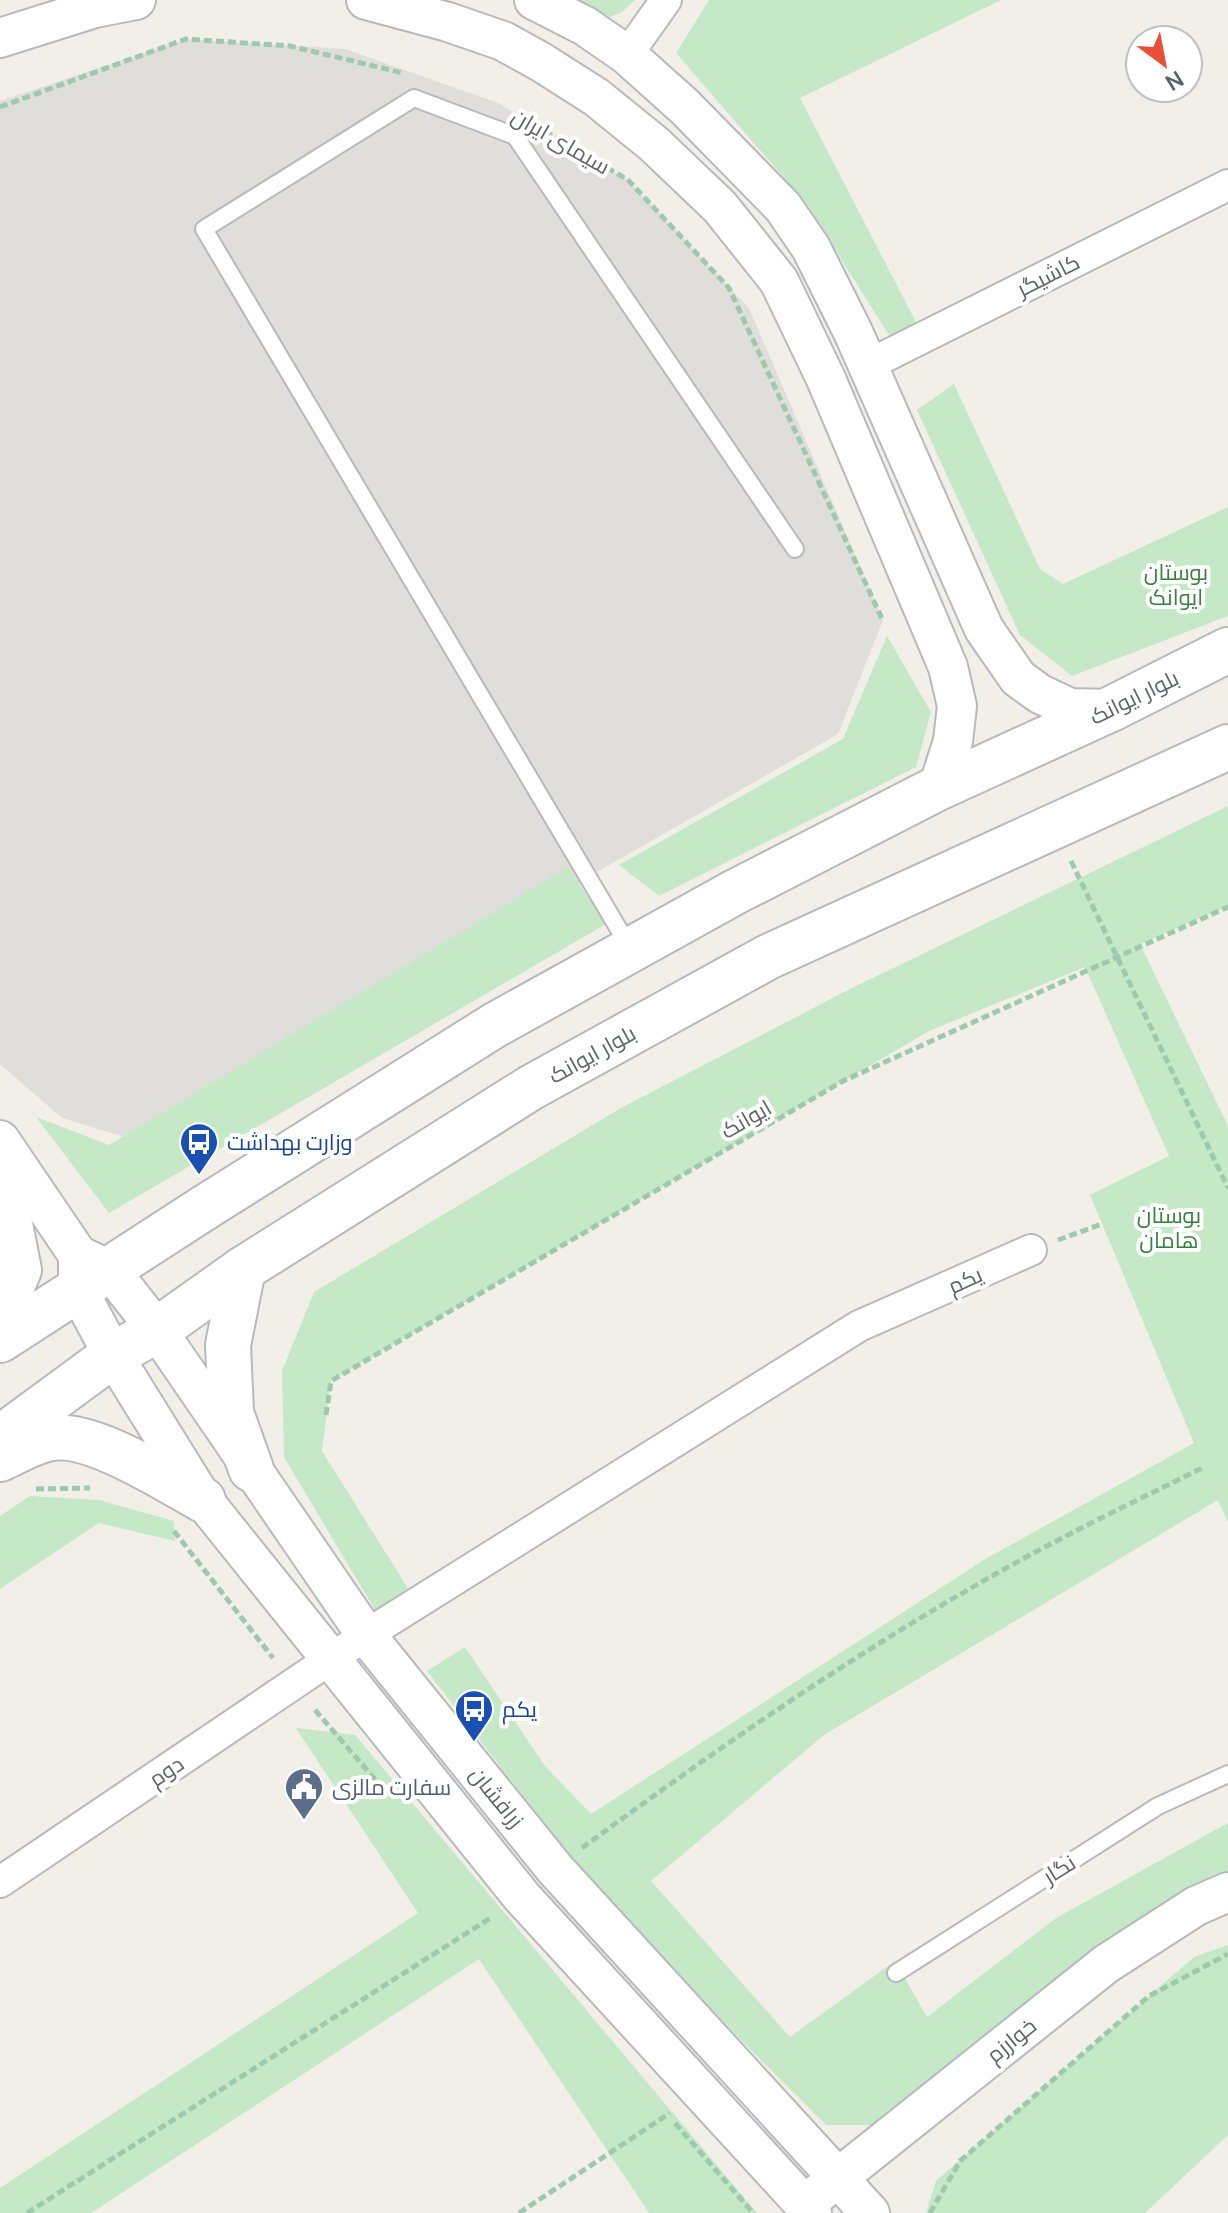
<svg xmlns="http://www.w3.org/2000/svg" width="1228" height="2213" font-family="Manrope,Cairo,sans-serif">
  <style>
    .industrial { fill: #e0deda }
    .green { fill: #c5e8c7 }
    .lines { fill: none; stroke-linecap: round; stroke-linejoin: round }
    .service-casing { stroke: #b8b9be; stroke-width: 20 }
    .minor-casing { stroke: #b8b9be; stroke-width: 34 }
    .tertiary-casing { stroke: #b8b9be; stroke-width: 42 }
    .secondary-casing { stroke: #b6b9bf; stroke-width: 48 }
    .path { stroke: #9ec9ad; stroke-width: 5; stroke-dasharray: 8 4; stroke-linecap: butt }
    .service { stroke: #fff; stroke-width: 16 }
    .minor { stroke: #fff; stroke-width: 30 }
    .tertiary { stroke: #fff; stroke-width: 38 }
    .secondary { stroke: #fff; stroke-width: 44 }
    .labels { text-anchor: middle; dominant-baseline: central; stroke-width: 8; stroke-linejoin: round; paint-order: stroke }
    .street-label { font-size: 22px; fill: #5f6268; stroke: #fff }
    .park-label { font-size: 22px; fill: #34813d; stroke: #fff }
    .transit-label { font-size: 22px; fill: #164399; stroke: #fff; text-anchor: start }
    .service-label { font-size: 22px; fill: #4e5e75; stroke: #fff; text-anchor: start }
  </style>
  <rect width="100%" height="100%" fill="#f1efe8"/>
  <polygon class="industrial" points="186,39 345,49 498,103 628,180 749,308 883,620 838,734 131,1139 62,1118 0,1064 0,101"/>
  <g class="green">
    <polygon points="575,0 635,0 622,12 610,17"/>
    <polygon points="709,0 1001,0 800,98 919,328 894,343 805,202 676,53"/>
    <polygon points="954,384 1040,569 1063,584 1228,507 1228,616 1072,676 1020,635 917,410"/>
    <polygon points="887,636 931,712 916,767 659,896 619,865 843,739"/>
    <polygon points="1228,806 1228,906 1140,944 1228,1126 1228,1522 1218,1500 824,1735 651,1881 790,2037 895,1961 927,2017 1056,1918 1228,1823 1228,1883 889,2125 826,2125 742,2041 575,1864 427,1671 465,1647 545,1766 591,1814 987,1558 1194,1443 1090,1195 1169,1156 1085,967 929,1031 331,1381 322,1451 409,1590 375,1610 284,1457 282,1371 314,1292 621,1108 850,989"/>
    <polygon points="568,867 606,924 109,1213 36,1117 109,1145"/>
    <polygon points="30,1496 99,1500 174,1521 175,1541 99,1523 0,1589 0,1516"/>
    <polygon points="296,1728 355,1735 757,2213 649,2213 479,1959 91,2213 0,2213 0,2188 418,1913"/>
    <polygon points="1228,1945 1228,2135 1145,2213 926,2213 936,2181 1194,1957"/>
  </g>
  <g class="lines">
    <defs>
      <g id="service">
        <polyline points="630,948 204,229 414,98 515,136 795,549"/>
        <polyline points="896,1973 1158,1806 1228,1774"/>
      </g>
      <g id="minor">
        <polyline points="627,55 666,0"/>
        <polyline points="868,365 1228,185"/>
        <polyline points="0,1882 366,1635 859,1326 1031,1250"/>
      </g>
      <g id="tertiary">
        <polyline points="366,0 448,22 503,41 541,62 596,97 654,144 720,207 779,281 826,379 948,667 957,706 953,741 938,788"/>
        <polyline points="534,0 585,26 627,55 685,107 783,207 811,248 853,332 984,629 1018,678 1040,694 1070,708 1111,709"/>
        <polyline points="0,38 95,8 136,0"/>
        <polyline points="0,1140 78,1255 110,1270 157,1330 366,1635 555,1869 870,2213"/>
        <polyline points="78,1262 78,1290 113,1355 203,1500 522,1897 812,2213"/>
        <polyline points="819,2193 1106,1964 1196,1906 1228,1892"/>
      </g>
      <g id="secondary">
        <polyline points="0,1174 19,1270 0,1314"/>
        <polyline points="243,1269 228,1345 231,1413 251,1469"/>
        <polyline points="0,1340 204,1208 495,1025 735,892 938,788 1111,709 1228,650"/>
        <polyline points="0,1438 113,1355 157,1330 243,1269 532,1087 768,957 1228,747"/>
        <path d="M 0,1459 C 15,1452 31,1443 47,1439 C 87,1428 167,1480 203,1500"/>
      </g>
    </defs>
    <use href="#service" class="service-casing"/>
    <use href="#minor" class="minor-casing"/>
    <use href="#tertiary" class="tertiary-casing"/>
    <use href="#secondary" class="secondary-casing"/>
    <g class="path">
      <polyline points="0,107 186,39 290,46 403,73"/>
      <polyline points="545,131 628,180 729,288 883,621"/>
      <polyline points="1071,861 1228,1188"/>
      <polyline points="1058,1240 1102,1224"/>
      <polyline points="326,1415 331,1381 843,1081 1228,907"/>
      <polyline points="36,1489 90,1488"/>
      <polyline points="174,1531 273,1658"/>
      <polyline points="315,1710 379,1784"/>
      <path d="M 582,1848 C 725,1743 873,1640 1030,1555 C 1087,1524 1146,1496 1204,1467"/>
      <polyline points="675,2123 753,2213"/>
      <polyline points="27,2213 492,1917"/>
      <polyline points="519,2213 670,2113"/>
      <polyline points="930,2213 960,2161 1149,1996 1228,1954"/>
    </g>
    <use href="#service" class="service"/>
    <use href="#minor" class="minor"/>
    <use href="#tertiary" class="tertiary"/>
    <use href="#secondary" class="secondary"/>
  </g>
  <defs>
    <symbol id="bus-pin" viewBox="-11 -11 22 30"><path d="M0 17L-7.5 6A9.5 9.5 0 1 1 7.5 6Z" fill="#1a4fb4" stroke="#fff"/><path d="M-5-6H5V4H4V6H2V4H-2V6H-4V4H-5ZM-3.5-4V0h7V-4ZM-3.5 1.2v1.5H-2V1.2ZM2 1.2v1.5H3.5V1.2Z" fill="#fff"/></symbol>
    <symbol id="civic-pin" viewBox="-11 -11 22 30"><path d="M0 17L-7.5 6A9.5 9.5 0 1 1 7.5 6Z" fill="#5c6f8a" stroke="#fff"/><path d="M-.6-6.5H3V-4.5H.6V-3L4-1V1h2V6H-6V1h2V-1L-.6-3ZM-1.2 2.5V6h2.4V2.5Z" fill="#fff"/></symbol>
  </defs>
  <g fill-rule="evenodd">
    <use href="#bus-pin" x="177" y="1120" width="44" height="60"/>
    <use href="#bus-pin" x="452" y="1687" width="44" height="60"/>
    <use href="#civic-pin" x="282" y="1765" width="44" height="60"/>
  </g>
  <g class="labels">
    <g class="street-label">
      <text transform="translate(561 141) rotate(30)">سیمای ایران</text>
      <text transform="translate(1048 275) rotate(-27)">کاشیگر</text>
      <text transform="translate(1134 697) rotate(-26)">بلوار ایوانک</text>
      <text transform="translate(592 1054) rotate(-29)">بلوار ایوانک</text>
      <text transform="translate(746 1119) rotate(-30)">ایوانک</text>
      <text transform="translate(965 1280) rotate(-24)">یکم</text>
      <text transform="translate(166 1771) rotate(-34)">دوم</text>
      <text transform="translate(497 1797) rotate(51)">زرافشان</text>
      <text transform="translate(1059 1869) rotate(-32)">نگار</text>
      <text transform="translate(1011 2040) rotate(-39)">خوارزم</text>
    </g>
    <g class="park-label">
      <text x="1176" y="572">بوستان<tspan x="1176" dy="25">ایوانک</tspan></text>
      <text x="1169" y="1215">بوستان<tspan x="1169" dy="25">هامان</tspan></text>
    </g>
    <g class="transit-label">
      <text x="227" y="1142">وزارت بهداشت</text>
      <text x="502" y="1709">یکم</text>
    </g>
    <g class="service-label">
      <text x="332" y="1787">سفارت مالزی</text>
    </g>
  </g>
  <g transform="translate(1164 64) rotate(148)"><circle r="38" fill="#ffffff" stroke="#bfc0c3" stroke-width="2"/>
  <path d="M0-6L14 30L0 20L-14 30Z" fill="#e95035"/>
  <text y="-12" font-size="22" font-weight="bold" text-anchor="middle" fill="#5f6268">N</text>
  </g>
</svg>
